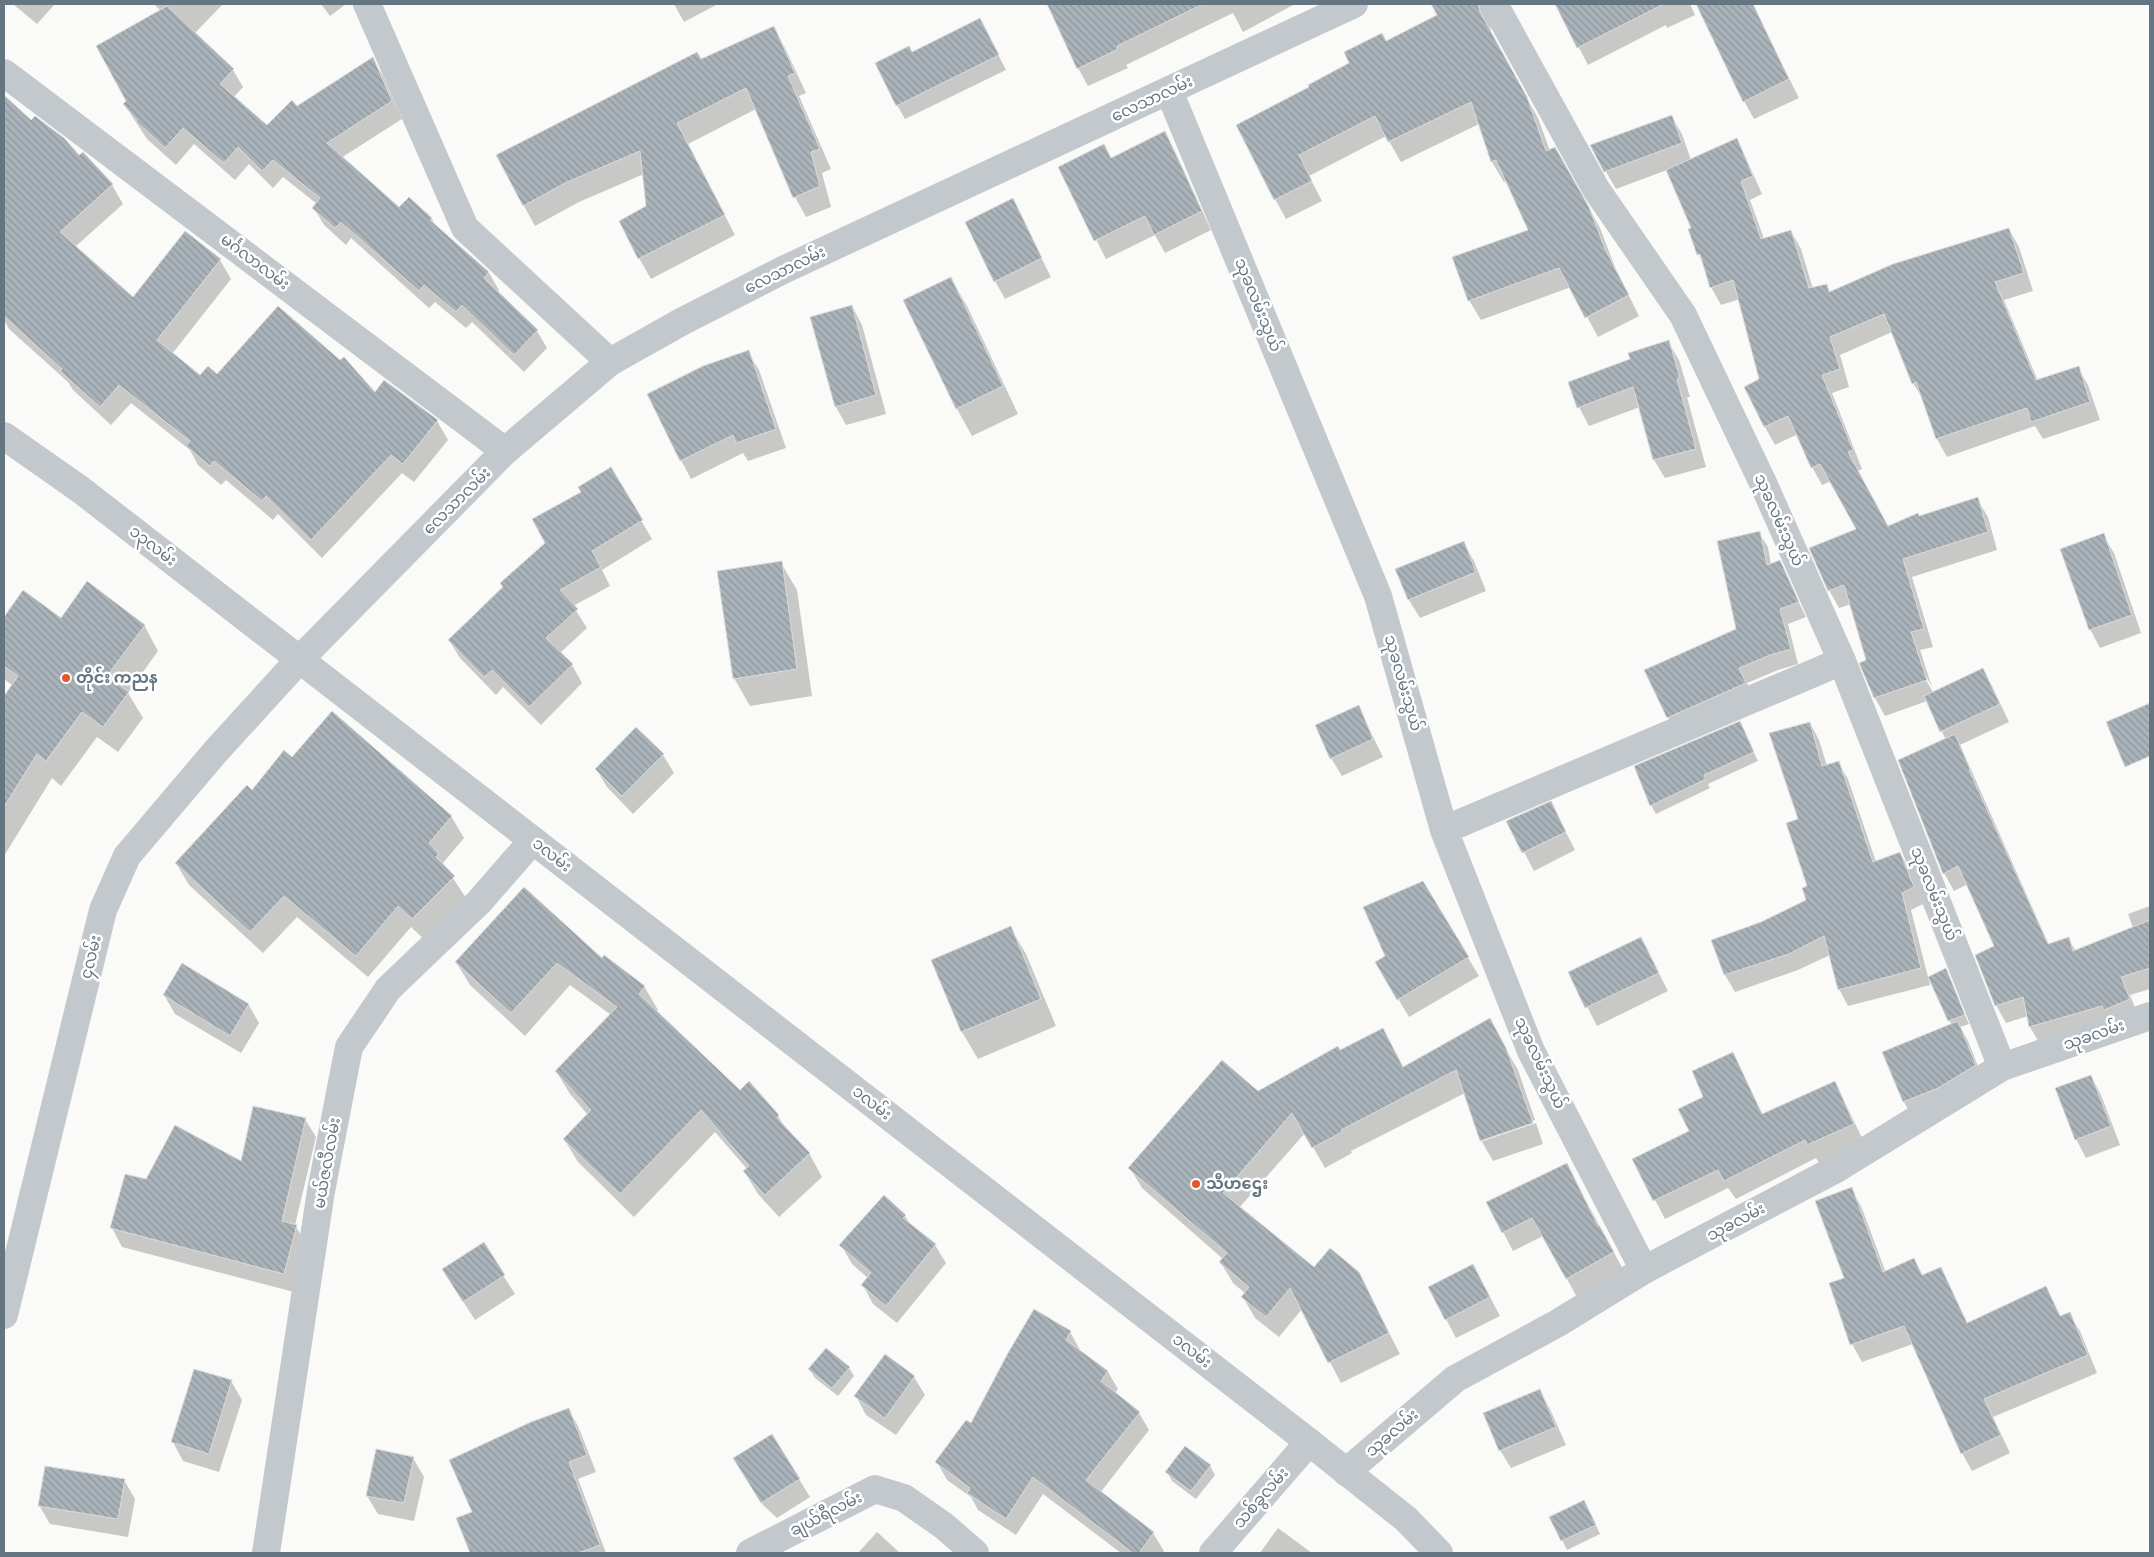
<svg xmlns="http://www.w3.org/2000/svg" width="2154" height="1557" font-family="'Source Sans 3','Noto Sans Myanmar',sans-serif">
  <style>
    .shadow { fill: #0003 }
    .building { fill: url(#building-back-hatch); stroke: #dcdcda }
    .lines { fill: none; stroke-linecap: round; stroke-linejoin: round }
    .minor { stroke: #c3c8cc; stroke-width: 28 }
    .poi-dot { fill: #e4572e; stroke: #fff; stroke-width: 2 }
    .labels { text-anchor: middle; dominant-baseline: central; stroke-width: 5; stroke-linejoin: round; paint-order: stroke }
    .street-label { font-size: 16px; fill: #657683; stroke: #fff }
    .poi-label { font-size: 16px; font-weight: bold; fill: #657683; stroke: #fff; text-anchor: start }
  </style>
  <defs>
    <pattern id="building-back-hatch" width="6" height="6" patternUnits="userSpaceOnUse" patternTransform="scale(1.25)"><rect width="6" height="6" fill="#aab3b9"/><path d="M-1 5l2 2M0 0l6 6M5-1l2 2" fill="none" stroke="#8e969c"/></pattern>
  </defs>
  <rect width="100%" height="100%" fill="#fafaf8"/>
  <g class="shadow">
    <polygon points="13,4 55,4 37,24"/>
    <polygon points="154,4 223,4 194,34 233,70 243,87 234,97 267,127 373,59 383,76 402,119 341,158 399,209 409,198 432,219 436,227 489,273 499,290 497,293 537,331 547,348 524,372 472,322 466,328 435,302 429,308 351,238 346,245 324,225 314,208 317,204 283,177 273,188 249,164 235,180 194,144 176,165 147,139 124,104 128,101 161,11"/>
    <polygon points="321,4 346,4 330,16"/>
    <polygon points="674,4 718,4 684,22"/>
    <polygon points="1048,4 1295,4 1243,32 1233,13 1126,65 1128,68 1088,86 1078,68"/>
    <polygon points="1433,4 1481,4 1490,22 1491,33 1538,118 1550,151 1555,149 1600,228 1616,270 1639,316 1598,337 1571,287 1481,320 1469,300 1530,231 1506,181 1504,182 1492,162 1479,124 1401,162 1386,136 1309,176 1322,201 1286,219 1275,199 1311,87 1386,43 1438,15"/>
    <polygon points="1556,4 1690,4 1695,15 1667,28 1666,25 1588,65"/>
    <polygon points="1756,13 1799,98 1754,119 1744,101"/>
    <polygon points="980,19 1006,70 905,119 897,105 911,53"/>
    <polygon points="774,28 785,48 806,93 799,96 831,169 822,173 831,207 806,217 795,197 756,109 688,144 735,235 651,279 639,258 647,207 644,174 579,202 535,226 524,206 701,61"/>
    <polygon points="4,97 31,122 79,157 112,185 123,204 75,247 133,299 220,260 231,279 172,354 200,377 217,376 375,394 437,421 448,440 414,482 402,473 322,558 278,514 273,520 226,480 221,485 198,465 190,450 131,403 111,425 73,390 68,382 9,329 4,320 4,203 9,197 4,191"/>
    <polygon points="1671,116 1682,134 1691,160 1736,140 1746,158 1762,194 1750,200 1764,239 1791,231 1801,249 1813,289 1826,285 1830,292 2009,229 2019,247 2033,291 2004,300 2038,381 2078,368 2088,385 2100,420 2043,439 2035,426 1947,457 1937,439 1924,401 1913,383 1892,332 1840,355 1849,387 1832,393 1862,469 1858,471 1888,527 1977,499 1988,517 1997,550 1912,577 1933,647 1920,650 1932,687 1925,674 1923,675 1933,692 1983,670 1993,688 2009,722 1960,745 2049,945 2068,939 2076,951 2133,928 2128,914 2150,906 2150,989 2130,995 2139,1017 2040,1044 2030,1027 2028,1016 2006,1023 1996,1005 1996,947 1968,884 1954,891 1944,873 1946,740 1927,701 1885,716 1875,698 1861,663 1868,661 1851,604 1839,608 1829,590 1858,529 1831,481 1822,485 1812,467 1798,434 1775,445 1765,427 1746,387 1761,380 1740,299 1721,305 1711,287 1690,230 1693,229 1667,170 1616,189 1591,146"/>
    <polygon points="1164,133 1175,151 1211,230 1165,253 1155,235 1106,259 1060,168 1111,159"/>
    <polygon points="1012,200 1051,277 1005,299 995,281"/>
    <polygon points="951,279 967,306 1018,414 972,436 957,409"/>
    <polygon points="852,306 862,325 886,414 846,425 836,407"/>
    <polygon points="1668,342 1679,360 1690,397 1687,397 1706,467 1665,478 1654,460 1640,407 1589,426 1579,407 1632,360"/>
    <polygon points="748,352 759,370 786,448 748,461 743,453 691,479 681,460"/>
    <polygon points="610,468 652,539 602,570 610,586 573,606 587,628 560,653 572,665 582,683 541,725 503,687 496,695 460,658 449,640 546,543 583,492"/>
    <polygon points="1759,533 1768,547 1771,565 1779,561 1806,617 1788,624 1798,664 1778,670 1747,683 1753,698 1676,732 1645,671 1737,630"/>
    <polygon points="2103,535 2114,553 2141,633 2100,648 2090,629"/>
    <polygon points="1463,542 1474,561 1486,591 1420,618 1409,600 1397,570"/>
    <polygon points="781,563 797,590 812,696 750,706 734,678"/>
    <polygon points="24,592 61,620 144,625 158,651 128,693 143,718 118,752 97,737 61,786 52,778 4,856 4,699 13,686 4,679 4,620"/>
    <polygon points="1358,706 1383,757 1342,776 1331,758"/>
    <polygon points="1810,723 1819,740 1827,766 1838,763 1848,779 1876,862 1900,853 1910,870 1923,904 1911,910 1930,985 1848,1006 1839,989 1830,955 1798,970 1735,992 1725,975 1713,940 1761,923 1808,901 1808,887 1799,820"/>
    <polygon points="1744,732 1758,761 1708,784 1710,788 1656,814 1651,805"/>
    <polygon points="663,755 674,773 633,814 607,787 596,769"/>
    <polygon points="252,791 451,816 464,838 443,863 466,898 425,940 411,927 368,977 297,917 263,953 189,885 176,863"/>
    <polygon points="1551,803 1575,850 1534,871 1508,821"/>
    <polygon points="1423,883 1479,976 1409,1017 1377,963 1387,957"/>
    <polygon points="1010,927 1026,954 1056,1026 978,1059 962,1032 933,960"/>
    <polygon points="1641,938 1668,991 1597,1026 1570,973"/>
    <polygon points="602,960 644,986 658,1010 656,1012 740,1092 749,1083 778,1116 786,1129 809,1153 822,1177 779,1217 758,1194 744,1171 747,1169 715,1132 634,1217 578,1162 564,1139 588,1115 570,1094 556,1071 611,1015 570,985 525,1036 470,985 456,962"/>
    <polygon points="1946,970 1969,1024 1960,1027 1968,1041 1985,1084 1914,1120 1904,1102 1884,1053 1952,1025 1949,1020"/>
    <polygon points="164,995 248,1004 259,1023 241,1053 175,1014"/>
    <polygon points="1489,1020 1518,1070 1535,1120 1483,1138 1483,1141 1536,1123 1543,1144 1493,1161 1481,1140 1465,1093 1351,1151 1352,1153 1325,1168 1305,1133 1239,1208 1314,1269 1358,1273 1400,1354 1341,1383 1302,1309 1279,1337 1255,1318 1243,1297 1246,1294 1233,1283 1221,1263 1223,1259 1142,1188 1130,1168 1257,1092 1340,1051 1404,1068"/>
    <polygon points="1733,1054 1763,1115 1835,1082 1864,1142 1819,1163 1816,1158 1736,1199 1728,1188 1665,1219 1634,1160 1690,1132 1704,1097"/>
    <polygon points="2091,1076 2101,1095 2120,1145 2086,1158 2076,1139"/>
    <polygon points="305,1119 316,1137 295,1225 306,1244 294,1292 122,1247 112,1228 147,1180 242,1163"/>
    <polygon points="1566,1164 1624,1271 1577,1297 1543,1236 1513,1251 1503,1232"/>
    <polygon points="1851,1189 1861,1206 1886,1273 1914,1260 1923,1276 1940,1268 1968,1324 2046,1287 2061,1317 2069,1314 2080,1331 2097,1373 1993,1417 2010,1453 1972,1471 1962,1453 1913,1344 1862,1362 1852,1344 1845,1279"/>
    <polygon points="905,1216 911,1226 935,1245 946,1263 897,1323 873,1304 863,1285 868,1278 852,1264 841,1245"/>
    <polygon points="483,1244 515,1294 475,1320 443,1270"/>
    <polygon points="1483,1284 1500,1316 1456,1338 1446,1319"/>
    <polygon points="1070,1332 1080,1350 1080,1351 1108,1372 1118,1389 1114,1394 1139,1413 1149,1430 1100,1493 1153,1533 1164,1551 1162,1553 1121,1553 1043,1494 1016,1535 978,1510 971,1497 947,1480 937,1462 971,1425"/>
    <polygon points="885,1356 914,1377 925,1395 896,1435 866,1415 856,1396"/>
    <polygon points="849,1368 854,1376 838,1396 815,1378 810,1370"/>
    <polygon points="231,1381 242,1400 219,1472 183,1461 173,1442"/>
    <polygon points="1539,1390 1550,1409 1566,1445 1511,1468 1500,1450"/>
    <polygon points="568,1409 578,1426 596,1472 578,1479 606,1553 471,1553 457,1519 474,1512"/>
    <polygon points="413,1458 424,1477 414,1521 378,1514 367,1496"/>
    <polygon points="1210,1466 1215,1475 1196,1499 1172,1481 1167,1472"/>
    <polygon points="745,1477 799,1479 810,1497 777,1518 763,1505"/>
    <polygon points="124,1480 135,1499 128,1537 50,1524 39,1505"/>
    <polygon points="1589,1510 1600,1534 1567,1550 1551,1517"/>
    <polygon points="1278,1528 1312,1553 1260,1553"/>
    <polygon points="877,1532 900,1553 858,1553"/>
  </g>
  <g class="building">
    <polygon points="1047,4 1203,4 1117,46 1118,49 1077,69"/>
    <polygon points="1431,4 1478,4 1480,12 1527,97 1546,151 1555,147 1589,207 1605,249 1629,295 1585,318 1559,268 1468,301 1452,257 1528,230 1496,160 1491,162 1471,102 1388,142 1375,116 1299,155 1312,181 1274,200 1236,125 1309,87 1308,85 1349,63 1344,52 1382,33 1386,41 1437,15"/>
    <polygon points="1555,4 1664,4 1577,48"/>
    <polygon points="1696,4 1753,4 1789,79 1743,102"/>
    <polygon points="167,6 234,69 220,84 267,125 292,100 297,106 373,57 392,101 327,143 399,207 409,197 432,218 430,220 489,272 484,278 538,330 514,355 462,305 456,312 424,285 419,291 341,222 335,228 312,208 320,198 273,160 262,171 238,147 224,163 183,128 165,148 136,121 137,120 123,104 126,101 96,46"/>
    <polygon points="980,18 999,55 896,106 875,63 909,46 912,52"/>
    <polygon points="774,26 795,73 788,76 820,149 811,152 820,186 793,198 746,88 677,123 725,215 638,259 619,221 646,206 640,151 567,182 523,206 496,155 697,52 701,59"/>
    <polygon points="4,95 31,120 35,116 64,138 79,155 83,152 113,184 60,232 133,297 185,231 221,259 157,340 200,375 208,366 217,374 278,306 340,360 344,357 375,392 384,380 438,420 403,464 391,455 311,540 266,496 262,501 214,461 210,466 186,446 190,441 119,385 100,407 60,371 62,369 4,316"/>
    <polygon points="1672,115 1682,143 1604,172 1590,145"/>
    <polygon points="1165,131 1202,211 1154,235 1145,216 1094,241 1058,167 1104,144 1111,158"/>
    <polygon points="1737,138 1753,176 1741,181 1761,239 1791,230 1809,288 1827,284 1829,292 1893,264 2009,228 2024,273 1995,282 2036,380 2079,366 2090,402 2031,422 2027,408 1936,439 1916,382 1912,384 1884,314 1830,337 1840,369 1822,375 1853,450 1848,452 1888,526 1918,513 1919,516 1978,497 1988,532 1903,559 1924,629 1911,632 1927,680 1874,698 1859,663 1866,660 1844,585 1828,591 1809,548 1856,529 1820,464 1811,468 1788,416 1764,427 1744,387 1759,379 1733,280 1710,288 1700,254 1697,255 1688,229 1691,228 1666,170"/>
    <polygon points="1013,198 1042,258 994,282 965,222"/>
    <polygon points="951,277 1003,386 956,409 903,300"/>
    <polygon points="852,305 876,395 835,407 810,317"/>
    <polygon points="1669,340 1680,378 1677,379 1696,449 1653,460 1633,387 1577,408 1568,382 1630,359 1628,353"/>
    <polygon points="749,350 776,429 736,443 733,435 680,461 647,394 703,366"/>
    <polygon points="611,467 643,520 592,551 601,567 560,590 578,609 546,638 573,664 529,707 492,670 484,677 448,640 503,587 500,583 545,543 532,519 581,492 578,487"/>
    <polygon points="1760,531 1767,565 1780,560 1799,602 1780,609 1791,649 1770,655 1739,668 1746,683 1667,718 1644,670 1736,629 1717,541"/>
    <polygon points="2104,533 2132,615 2089,630 2060,549"/>
    <polygon points="1464,541 1476,572 1408,600 1395,569"/>
    <polygon points="782,561 797,669 733,679 717,571"/>
    <polygon points="87,581 145,625 107,676 129,692 103,727 82,712 46,761 37,754 4,807 4,696 18,676 4,666 4,617 23,590 61,618"/>
    <polygon points="1983,668 2000,704 1940,732 1924,696"/>
    <polygon points="2150,703 2150,756 2125,767 2106,722"/>
    <polygon points="1359,705 1373,739 1330,759 1315,725"/>
    <polygon points="332,711 452,816 429,843 439,854 436,857 455,876 412,919 398,906 356,956 284,896 250,932 175,863 247,785 252,790 284,750 292,757"/>
    <polygon points="1740,721 1754,752 1704,775 1706,779 1650,806 1634,766"/>
    <polygon points="1810,722 1822,766 1839,761 1873,862 1900,852 1914,887 1902,893 1921,968 1838,990 1824,936 1789,954 1724,975 1711,940 1761,922 1806,900 1802,888 1807,886 1786,823 1798,819 1769,733"/>
    <polygon points="636,727 664,754 622,796 595,769"/>
    <polygon points="1955,734 1970,769 1969,770 2048,944 2069,937 2073,951 2150,920 2150,968 2121,977 2130,999 2104,1010 2102,1006 2029,1027 2023,997 1995,1006 1975,955 1994,946 1958,866 1943,874 1898,760"/>
    <polygon points="1551,801 1566,832 1522,853 1506,821"/>
    <polygon points="1423,881 1469,957 1397,1000 1375,962 1385,956 1363,907"/>
    <polygon points="524,887 602,958 604,955 645,986 639,994 740,1090 749,1081 779,1115 777,1118 810,1153 765,1195 743,1171 749,1166 701,1110 620,1194 563,1139 591,1110 555,1071 617,1007 557,963 511,1013 455,962"/>
    <polygon points="1011,926 1041,999 961,1032 931,960"/>
    <polygon points="1641,937 1659,973 1585,1008 1568,972"/>
    <polygon points="182,963 249,1004 230,1036 163,995"/>
    <polygon points="1946,968 1965,1015 1948,1021 1928,977"/>
    <polygon points="1490,1018 1506,1048 1533,1123 1480,1141 1456,1070 1341,1130 1342,1132 1312,1148 1292,1113 1223,1193 1314,1267 1330,1248 1359,1272 1389,1333 1328,1363 1290,1288 1266,1317 1241,1297 1249,1287 1219,1262 1227,1253 1128,1168 1222,1060 1258,1091 1338,1046 1340,1050 1383,1028 1403,1067"/>
    <polygon points="1958,1021 1976,1065 1938,1088 1903,1102 1882,1052"/>
    <polygon points="1733,1052 1762,1114 1835,1081 1854,1124 1807,1145 1805,1140 1724,1181 1718,1170 1653,1201 1632,1159 1689,1131 1678,1109 1703,1097 1692,1071"/>
    <polygon points="2091,1075 2111,1126 2075,1140 2055,1088"/>
    <polygon points="253,1106 306,1118 282,1221 297,1225 284,1274 110,1228 125,1174 146,1179 175,1125 241,1161"/>
    <polygon points="1567,1163 1598,1226 1599,1225 1614,1252 1566,1279 1532,1218 1502,1233 1486,1202"/>
    <polygon points="1852,1187 1883,1272 1914,1258 1922,1275 1941,1267 1967,1323 2046,1286 2060,1316 2070,1312 2088,1355 1984,1399 2001,1435 1961,1454 1904,1326 1850,1345 1829,1283 1844,1278 1815,1201"/>
    <polygon points="884,1195 906,1215 903,1218 936,1244 886,1306 861,1285 871,1273 839,1245"/>
    <polygon points="484,1242 505,1275 463,1302 442,1269"/>
    <polygon points="1473,1264 1490,1297 1445,1320 1428,1287"/>
    <polygon points="1034,1309 1071,1331 1066,1340 1108,1371 1101,1381 1140,1412 1086,1480 1154,1532 1139,1553 1133,1553 1033,1477 1006,1519 967,1493 970,1488 935,1462 966,1420 971,1423 1008,1353"/>
    <polygon points="826,1348 850,1367 832,1388 808,1369"/>
    <polygon points="885,1354 915,1376 885,1418 854,1396"/>
    <polygon points="194,1369 232,1380 209,1454 171,1442"/>
    <polygon points="1540,1389 1556,1427 1499,1451 1483,1413"/>
    <polygon points="569,1408 587,1455 569,1462 600,1545 578,1553 470,1553 456,1518 472,1512 449,1460 531,1422"/>
    <polygon points="772,1434 800,1479 761,1503 733,1458"/>
    <polygon points="1185,1446 1211,1465 1191,1491 1165,1472"/>
    <polygon points="376,1449 414,1457 404,1503 366,1496"/>
    <polygon points="45,1466 125,1479 118,1519 38,1506"/>
    <polygon points="1584,1500 1596,1525 1561,1541 1549,1517"/>
  </g>
  <g class="lines">
    <g class="minor">
      <polyline points="367,4 465,228 610,362"/>
      <polyline points="1494,4 1596,189 1683,315 1763,483 1842,661 2002,1067"/>
      <polyline points="4,73 505,451"/>
      <polyline points="1169,91 1378,596 1444,830 1531,1051 1644,1270"/>
      <polyline points="4,436 81,490 1309,1442 1406,1519 1439,1553"/>
      <polyline points="1444,830 1842,661"/>
      <polyline points="4,1315 103,910 127,856 216,751 300,659 505,451 610,362 683,321 783,270 1354,4"/>
      <polyline points="1346,1472 1455,1379 1558,1323 1644,1270 1836,1169 2002,1067 2150,1016"/>
      <polyline points="266,1553 321,1191 349,1047 388,989 479,902 533,840"/>
      <polyline points="750,1553 875,1489 904,1498 944,1526 975,1553"/>
      <polyline points="1213,1553 1309,1442"/>
    </g>
  </g>
  <g class="poi-dot">
    <circle cx="66" cy="678" r="5"/>
    <circle cx="1196" cy="1184" r="5"/>
  </g>
  <g class="labels">
    <g class="street-label">
      <text transform="translate(1152 99) rotate(-25)">လေသာလမ်း</text>
      <text transform="translate(255 262) rotate(37)">မင်္ဂလာလမ်း</text>
      <text transform="translate(785 270) rotate(-26)">လေသာလမ်း</text>
      <text transform="translate(1258 305) rotate(68)">သုခလမ်းသွယ်</text>
      <text transform="translate(457 501) rotate(-45)">လေသာလမ်း</text>
      <text transform="translate(1779 520) rotate(66)">သုခလမ်းသွယ်</text>
      <text transform="translate(153 546) rotate(38)">၁၃လမ်း</text>
      <text transform="translate(1403 683) rotate(74)">သုခလမ်းသွယ်</text>
      <text transform="translate(552 855) rotate(38)">၁လမ်း</text>
      <text transform="translate(1934 894) rotate(68)">သုခလမ်းသွယ်</text>
      <text transform="translate(91 957) rotate(-76)">၄လမ်း</text>
      <text transform="translate(2094 1035) rotate(-19)">သုခလမ်း</text>
      <text transform="translate(1540 1063) rotate(65)">သုခလမ်းသွယ်</text>
      <text transform="translate(872 1103) rotate(38)">၁လမ်း</text>
      <text transform="translate(327 1163) rotate(-80)">မယ်ဇလီလမ်း</text>
      <text transform="translate(1736 1222) rotate(-28)">သုခလမ်း</text>
      <text transform="translate(1192 1351) rotate(38)">၁လမ်း</text>
      <text transform="translate(1392 1433) rotate(-41)">သုခလမ်း</text>
      <text transform="translate(1261 1498) rotate(-49)">သစ်ခွလမ်း</text>
      <text transform="translate(826 1514) rotate(-27)">ချယ်ရီလမ်း</text>
    </g>
    <g class="poi-label">
      <text x="76" y="678">တိုင်း ကညန</text>
      <text x="1206" y="1184">သီဟဌေး</text>
    </g>
  </g>
  <rect width="2154" height="1557" fill="none" stroke="#657683" stroke-width="10"/>
</svg>
